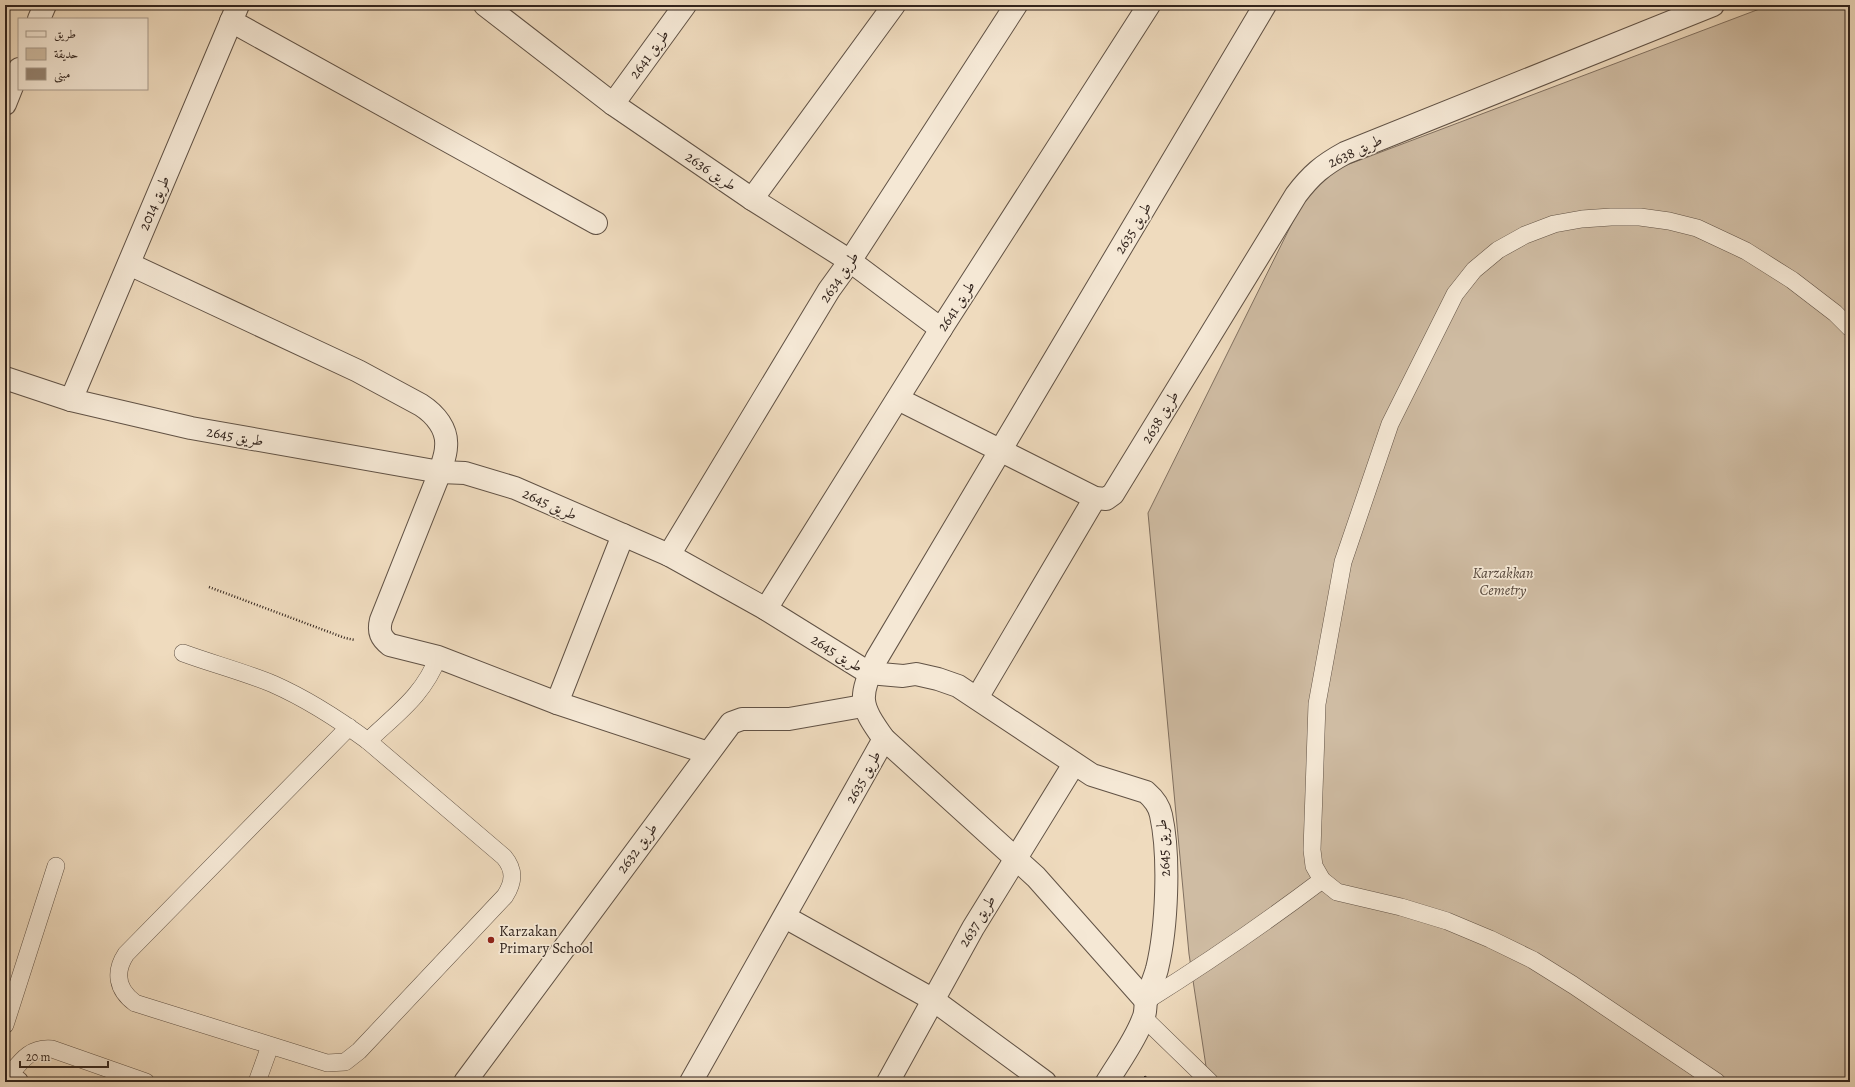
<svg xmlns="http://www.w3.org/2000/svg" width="1855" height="1087" font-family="Alegreya,Amiri,serif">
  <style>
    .green { fill: #cfbca3; stroke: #807060 }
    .building { fill: #948371; stroke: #32241d }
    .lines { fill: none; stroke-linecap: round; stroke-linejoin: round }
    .service-casing { stroke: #615245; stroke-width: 18 }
    .minor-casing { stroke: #615245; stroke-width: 24 }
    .path { stroke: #32241d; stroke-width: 2.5; stroke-dasharray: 1 2; stroke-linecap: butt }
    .service { stroke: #f5e8d5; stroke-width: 17 }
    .minor { stroke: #f5e8d5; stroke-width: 22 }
    .poi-dot { fill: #8f2418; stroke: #f5e8d5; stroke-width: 1.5 }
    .labels { text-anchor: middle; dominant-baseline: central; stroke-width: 3.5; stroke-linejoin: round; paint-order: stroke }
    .street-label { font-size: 15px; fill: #32241d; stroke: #f5e8d5 }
    .park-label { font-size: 15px; font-style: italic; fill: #594a3e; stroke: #f5e8d5 }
    .poi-label { font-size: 15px; fill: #32241d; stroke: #f5e8d5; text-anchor: start }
  </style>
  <rect width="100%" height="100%" fill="#efdbbe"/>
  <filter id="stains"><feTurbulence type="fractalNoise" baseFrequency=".005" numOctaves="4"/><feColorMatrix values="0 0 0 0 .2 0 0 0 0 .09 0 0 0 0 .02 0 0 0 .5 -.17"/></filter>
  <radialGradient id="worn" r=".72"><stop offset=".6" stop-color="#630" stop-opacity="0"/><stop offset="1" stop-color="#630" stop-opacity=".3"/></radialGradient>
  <polygon class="green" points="1770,5 1844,5 1850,9 1850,1082 1219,1082 1207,1073 1189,954 1148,513 1315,177"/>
  <polygon class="building" points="1145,1076 1153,1082 1139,1082"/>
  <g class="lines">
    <defs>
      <g id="service">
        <path d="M 183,653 C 213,664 244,672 273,684 C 307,699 338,719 368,741 L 504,857 C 515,870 514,882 505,896 L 359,1051 L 345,1062 L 327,1063 L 135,1003 C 117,990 114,972 126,954 L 349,727"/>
        <path d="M 368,741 C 396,714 424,695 438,657"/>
        <path d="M 1146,1001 C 1207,963 1265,923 1322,880"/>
        <polyline points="1144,1018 1210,1082"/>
        <polyline points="5,1025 56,866"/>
        <path d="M 8,1077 C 21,1061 30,1047 52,1049 L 146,1082"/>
        <polyline points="257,1082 270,1046"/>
        <polyline points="1717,1082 1573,985 1533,960 1490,939 1447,921 1401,907 1337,892 1322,880 1314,866 1312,850 1317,704 1343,562 1390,424 1455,294 1474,270 1498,250 1525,235 1554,224 1582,219 1611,217 1640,217 1669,221 1697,228 1746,251 1792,280 1835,313 1850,328"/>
      </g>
      <g id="minor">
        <polyline points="485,5 613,104 752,199 850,261 941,329"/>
        <polyline points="39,19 45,5"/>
        <polyline points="231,21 596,223"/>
        <polyline points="5,104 19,69"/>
        <polyline points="613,104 685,5"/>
        <polyline points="752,199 894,5"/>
        <path d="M 129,264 L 358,371 L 421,405 C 435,414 448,429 446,447 C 446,455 442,464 440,472 L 381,620 C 378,632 381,638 390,645 L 438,657 L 557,703 L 708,753"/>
        <path d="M 5,378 L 71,400 L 191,428 L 440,472 L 465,473 L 515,488 L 669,555 L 766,609 L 869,673 L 903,676 L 916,674 L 938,679 L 958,686 L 1092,775 L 1146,792 C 1153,798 1159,805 1161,815 C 1170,856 1167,928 1157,969 C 1154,980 1149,990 1146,1001 C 1145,1007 1146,1013 1143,1019 C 1135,1041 1119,1062 1107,1082"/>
        <path d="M 898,399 L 1095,498 L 1106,499 L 1113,494 L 1296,195 C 1311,175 1323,165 1345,153 L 1713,5"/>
        <polyline points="71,400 238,5"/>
        <polyline points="669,555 829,290 850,261 1016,5"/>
        <polyline points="766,609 941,329 1149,5"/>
        <polyline points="977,698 1095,498"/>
        <polyline points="557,703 623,535"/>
        <polyline points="785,917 932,999 1045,1082"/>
        <path d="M 1146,1001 L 1036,877 L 884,739 C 859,704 858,698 877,658 L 1265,5"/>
        <polyline points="5,1075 17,1082"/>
        <polyline points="465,1082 731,723 742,719 789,719 863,706"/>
        <polyline points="691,1082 884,739"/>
        <polyline points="888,1082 973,928 1074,764"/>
      </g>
    </defs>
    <use href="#service" class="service-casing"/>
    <use href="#minor" class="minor-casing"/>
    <polyline class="path" points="209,587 345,638 355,640"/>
    <use href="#service" class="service"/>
    <use href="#minor" class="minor"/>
  </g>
  <circle class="poi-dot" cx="491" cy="940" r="4"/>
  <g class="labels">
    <g class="street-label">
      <text transform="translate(649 54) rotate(-54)">طريق 2641</text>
      <text transform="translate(1355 151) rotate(-25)">طريق 2638</text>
      <text transform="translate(711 171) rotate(34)">طريق 2636</text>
      <text transform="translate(154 203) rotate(-67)">طريق 2014</text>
      <text transform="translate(1133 228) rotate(-59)">طريق 2635</text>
      <text transform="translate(839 277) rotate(-56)">طريق 2634</text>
      <text transform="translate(956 306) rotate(-57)">طريق 2641</text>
      <text transform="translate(1160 417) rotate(-59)">طريق 2638</text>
      <text transform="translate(235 436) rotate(10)">طريق 2645</text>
      <text transform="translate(550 504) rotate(24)">طريق 2645</text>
      <text transform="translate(837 653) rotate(32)">طريق 2645</text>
      <text transform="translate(863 777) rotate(-61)">طريق 2635</text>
      <text transform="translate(637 848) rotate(-54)">طريق 2632</text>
      <text transform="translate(1163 848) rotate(-94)">طريق 2645</text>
      <text transform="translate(977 921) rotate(-59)">طريق 2637</text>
    </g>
    <g class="park-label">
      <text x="1503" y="573">Karzakkan<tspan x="1503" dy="17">Cemetry</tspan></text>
    </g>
    <g class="poi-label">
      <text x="499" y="931">Karzakan<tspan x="499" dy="17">Primary School</tspan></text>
    </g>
  </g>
  <rect width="1855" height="1087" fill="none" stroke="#efdbbe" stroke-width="20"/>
  <rect x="6" y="6" width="1843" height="1075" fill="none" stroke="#32241d" stroke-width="2"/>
  <rect x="10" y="10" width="1835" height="1067" fill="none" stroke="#32241d"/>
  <rect x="18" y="18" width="130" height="72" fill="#f5e8d5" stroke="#a79a8b"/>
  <rect x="26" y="31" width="20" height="6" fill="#f5e8d5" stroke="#a79a8b"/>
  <text x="54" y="38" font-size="12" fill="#32241d">طريق</text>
  <rect x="26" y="48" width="20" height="12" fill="#cfbca3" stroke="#a79a8b"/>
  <text x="54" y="58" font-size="12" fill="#32241d">حديقة</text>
  <rect x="26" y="68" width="20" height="12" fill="#948371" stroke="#a79a8b"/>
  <text x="54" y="78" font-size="12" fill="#32241d">مبنى</text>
  <path d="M20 1061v6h88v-6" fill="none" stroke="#32241d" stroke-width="2"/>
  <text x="26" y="1061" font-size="12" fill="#32241d" stroke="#f5e8d5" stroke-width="3" paint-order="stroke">20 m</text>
  <rect width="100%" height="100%" filter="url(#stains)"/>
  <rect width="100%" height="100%" fill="url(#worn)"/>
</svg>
